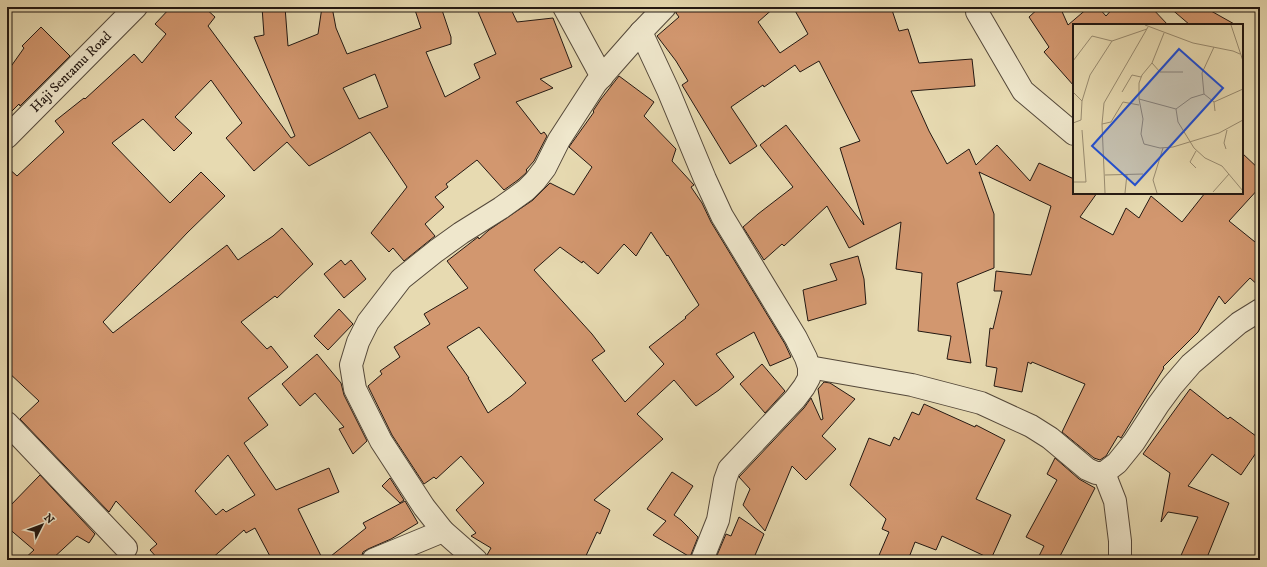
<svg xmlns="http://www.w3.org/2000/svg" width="1267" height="567" font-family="'IM FELL DW Pica',serif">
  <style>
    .building { fill: #d2976f; stroke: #231812; fill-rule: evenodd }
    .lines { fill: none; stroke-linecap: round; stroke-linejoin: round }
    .minor-casing { stroke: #54483a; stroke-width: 24 }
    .minor { stroke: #efe7cc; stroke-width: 22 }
    .labels { text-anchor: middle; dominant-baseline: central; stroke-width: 3; stroke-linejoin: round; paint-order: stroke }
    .street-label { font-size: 14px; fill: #231812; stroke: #efe7cc }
    .inset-road { fill: none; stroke: #998c71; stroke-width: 1 }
    .view { fill: #1d4ed8; fill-opacity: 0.15; stroke: #1d4ed8; stroke-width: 2 }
    .inset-edge { fill: none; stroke: #231812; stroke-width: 2 }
  </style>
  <rect width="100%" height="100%" fill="#e7dab1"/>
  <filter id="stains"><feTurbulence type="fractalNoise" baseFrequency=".005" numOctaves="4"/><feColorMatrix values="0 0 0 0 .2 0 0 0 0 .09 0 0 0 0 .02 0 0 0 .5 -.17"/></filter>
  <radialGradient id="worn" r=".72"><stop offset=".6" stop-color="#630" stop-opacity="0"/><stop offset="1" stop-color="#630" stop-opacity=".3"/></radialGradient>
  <g class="building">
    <path d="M 171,7 L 204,7 L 215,17 L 208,26 L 291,138 L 295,136 L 254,37 L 264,35 L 262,7 L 285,7 L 288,46 L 318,34 L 322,7 L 332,7 L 336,28 L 347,54 L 421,28 L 414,7 L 441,7 L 451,37 L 451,44 L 426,52 L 445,97 L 480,78 L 474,64 L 496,54 L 476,7 L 510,7 L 517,22 L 553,18 L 572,67 L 540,79 L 553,88 L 516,102 L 541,134 L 544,132 L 547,136 L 534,161 L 526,170 L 527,171 L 526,173 L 518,180 L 504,190 L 477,160 L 446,184 L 448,187 L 435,197 L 444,207 L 425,224 L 435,236 L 404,261 L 393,248 L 389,252 L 371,233 L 407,187 L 370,132 L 309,166 L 287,142 L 254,171 L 226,138 L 242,123 L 211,80 L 175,117 L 192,133 L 174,151 L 143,119 L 112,143 L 170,203 L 201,172 L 225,196 L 187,233 L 103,322 L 113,333 L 227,245 L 238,260 L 273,236 L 282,228 L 313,264 L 277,298 L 275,296 L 241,322 L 267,349 L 271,346 L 288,367 L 248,398 L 268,425 L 244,443 L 276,490 L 329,468 L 339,492 L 298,509 L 323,560 L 272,560 L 255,528 L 246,533 L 244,530 L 210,560 L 159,560 L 150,550 L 157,544 L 116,501 L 109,512 L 20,419 L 39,401 L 7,371 L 7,167 L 17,176 L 64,132 L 55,121 L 84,98 L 85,99 L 134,54 L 142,63 L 166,34 L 155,24 ZM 375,74 L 388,107 L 359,119 L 343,88 ZM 228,455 L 255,495 L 226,512 L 223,509 L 216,515 L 195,491 Z"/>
    <polygon points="677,7 775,7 758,22 780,53 808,34 793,7 891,7 899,31 908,29 919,63 972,59 975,86 911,91 929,131 947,164 969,149 976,165 997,145 1030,181 1039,163 1074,179 1074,193 1097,193 1080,217 1113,235 1126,208 1139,218 1151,196 1182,222 1205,193 1242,193 1242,153 1260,170 1260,187 1229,221 1260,246 1260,287 1250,278 1225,304 1219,296 1198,332 1163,367 1164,368 1121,438 1118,436 1106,456 1100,460 1094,458 1062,432 1085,384 1032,362 1031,364 1028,362 1022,392 994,386 997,368 986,366 990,328 993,329 1002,291 994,291 996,271 1031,275 1051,206 979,172 994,214 994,268 957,283 971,363 947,359 951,336 918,331 922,273 896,269 901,222 849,248 827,206 784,246 782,244 764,260 743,227 758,214 793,187 760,145 786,125 864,225 840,148 860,141 819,61 800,72 795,65 764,87 763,85 731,107 757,146 730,164 682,85 688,81 676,61 657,36 679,17 676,13"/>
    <polygon points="1040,7 1060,7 1068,25 1089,7 1098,7 1106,16 1114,7 1151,7 1168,25 1074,25 1074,86 1044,52 1049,47 1029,17"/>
    <polygon points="1169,7 1204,7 1236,25 1190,25"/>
    <polygon points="41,27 70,56 20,106 19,104 7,116 7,72 24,48 22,46"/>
    <path d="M 619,76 L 654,102 L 644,116 L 676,149 L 672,161 L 694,185 L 691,187 L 702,203 L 711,222 L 785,344 L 791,357 L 770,366 L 754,332 L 716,354 L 734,377 L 719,390 L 696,406 L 674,380 L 637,414 L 663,439 L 594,500 L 610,510 L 600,534 L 597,532 L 584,560 L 488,560 L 487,555 L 491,548 L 471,536 L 476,533 L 456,510 L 484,483 L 461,456 L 436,479 L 434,477 L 424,484 L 392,435 L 368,386 L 382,374 L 380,371 L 400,357 L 394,347 L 430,324 L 424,314 L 468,288 L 447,261 L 478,237 L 479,239 L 489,230 L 533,200 L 550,183 L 574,195 L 592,167 L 569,147 L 594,112 L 593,111 L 601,99 ZM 651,232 L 667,256 L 668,255 L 699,305 L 685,317 L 686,318 L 649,347 L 664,364 L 625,402 L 592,360 L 605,351 L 592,334 L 534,270 L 560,247 L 582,263 L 583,261 L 598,274 L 624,244 L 636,256 ZM 479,327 L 526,383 L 511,396 L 488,413 L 468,378 L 469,378 L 447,347 Z"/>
    <polygon points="858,256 864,279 866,304 808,321 803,290 837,280 830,264"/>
    <polygon points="341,260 345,265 351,260 366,279 344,298 324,274"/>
    <polygon points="339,309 353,324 328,350 314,336"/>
    <polygon points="317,354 341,383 344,395 367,441 353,454 339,429 344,427 315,393 300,406 282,384"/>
    <polygon points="762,364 785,391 765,413 740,384"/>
    <polygon points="824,382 830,383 855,399 822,436 836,449 806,480 792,466 765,531 743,505 750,489 739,477 740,476 804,408 811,398 821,420 823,419 818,389"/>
    <polygon points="1190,389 1228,419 1230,417 1260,439 1260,447 1241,475 1212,454 1188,486 1229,503 1206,560 1179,560 1198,517 1168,512 1161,522 1170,473 1143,454"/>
    <polygon points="924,404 975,427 976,425 1005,440 976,499 1011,515 991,559 942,536 936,550 915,542 908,560 877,560 889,532 882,529 886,519 850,485 869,438 890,446 894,437 899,440 912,412 919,415"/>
    <polygon points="1055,458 1079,479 1095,488 1058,560 1037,560 1044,546 1026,537 1057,480 1047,474"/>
    <polygon points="672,472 693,486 674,515 681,520 698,537 690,557 653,535 666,521 647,509"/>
    <polygon points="40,475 95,534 89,543 77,536 51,560 23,560 34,550 7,527 7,509"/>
    <polygon points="390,478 404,500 400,503 382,486"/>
    <polygon points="405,501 418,523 391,539 368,549 363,552 361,558 357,560 326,560 366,528 363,523"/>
    <polygon points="739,517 764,534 753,560 715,560 726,534 731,536"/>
  </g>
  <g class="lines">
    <defs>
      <g id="minor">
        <polyline points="564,7 602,77"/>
        <polyline points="978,7 977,12 1023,91 1074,134"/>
        <polyline points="641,32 668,90 705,179 722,216 796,338 806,358 809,367 809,378 804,387 795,399 729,469 725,480 718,520 702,560"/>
        <polyline points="7,137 136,7"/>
        <polyline points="809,367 912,385 981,403 1031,426 1050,438 1087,469 1096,473 1104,473 1117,463 1134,442 1158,405 1172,386 1191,364 1239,323 1260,310"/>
        <polyline points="7,423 126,548"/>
        <polyline points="1104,473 1115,501 1120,541 1120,560"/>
        <polyline points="373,560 443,531"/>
        <polyline points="476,560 443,531 424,507 381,441 355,389 351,365 358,342 368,322 401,279 436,251 461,233 501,208 526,190 535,181 545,168 559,140 596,83 641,32 665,7"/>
      </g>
    </defs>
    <use href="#minor" class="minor-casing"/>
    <use href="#minor" class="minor"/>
  </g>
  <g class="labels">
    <g class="street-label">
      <text transform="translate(71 72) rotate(-45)">Haji Sentamu Road</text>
    </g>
  </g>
  <g transform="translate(1073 24)">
    <rect width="170" height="170" fill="#e7dab1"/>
    <path class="inset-road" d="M 72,1 L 120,19 L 160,27 L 167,30M 158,1 L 170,37M 91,9 L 79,39 L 69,51 L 66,59 L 66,75 L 70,95 L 68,110 L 71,120 L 87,124 L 100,123 L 146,109 L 170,96M 0,37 L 19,12 L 39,17 L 74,5M 79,39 L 87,48 L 110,48M 0,68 L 9,77M 49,68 L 59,51 L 68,53M 131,70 L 141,78M 66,75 L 103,85 L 105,98 L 121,124 L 132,134 L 149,142 L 170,167M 103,85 L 118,74 L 131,70 L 129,49 L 141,23M 142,87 L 141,78 L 170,65M 0,99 L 8,96 L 9,77 L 17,51 L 39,17M 29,100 L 38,98 L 50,78 L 66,81M 153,125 L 151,119 L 154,106M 123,127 L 117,138 L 123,144M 32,151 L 70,150M 0,158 L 13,158 L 9,106M 140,168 L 156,150M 32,169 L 29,100 L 31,79 L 75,3M 52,169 L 54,150M 84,169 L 80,156 L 90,124"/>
    <path class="view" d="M 106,25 L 150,64 L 62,161 L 19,122 Z"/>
    <rect width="170" height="170" class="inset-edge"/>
  </g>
  <rect width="1267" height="567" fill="none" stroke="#e7dab1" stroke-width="24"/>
  <rect x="8" y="8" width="1251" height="551" fill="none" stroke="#231812" stroke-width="2"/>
  <rect x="12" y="12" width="1243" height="543" fill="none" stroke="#231812"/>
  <g transform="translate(42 525) rotate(48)" stroke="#efe7cc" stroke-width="3" paint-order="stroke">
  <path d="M0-3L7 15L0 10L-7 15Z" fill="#231812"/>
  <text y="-6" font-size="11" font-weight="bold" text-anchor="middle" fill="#231812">N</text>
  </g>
  <rect width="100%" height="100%" filter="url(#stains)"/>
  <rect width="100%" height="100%" fill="url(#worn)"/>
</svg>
